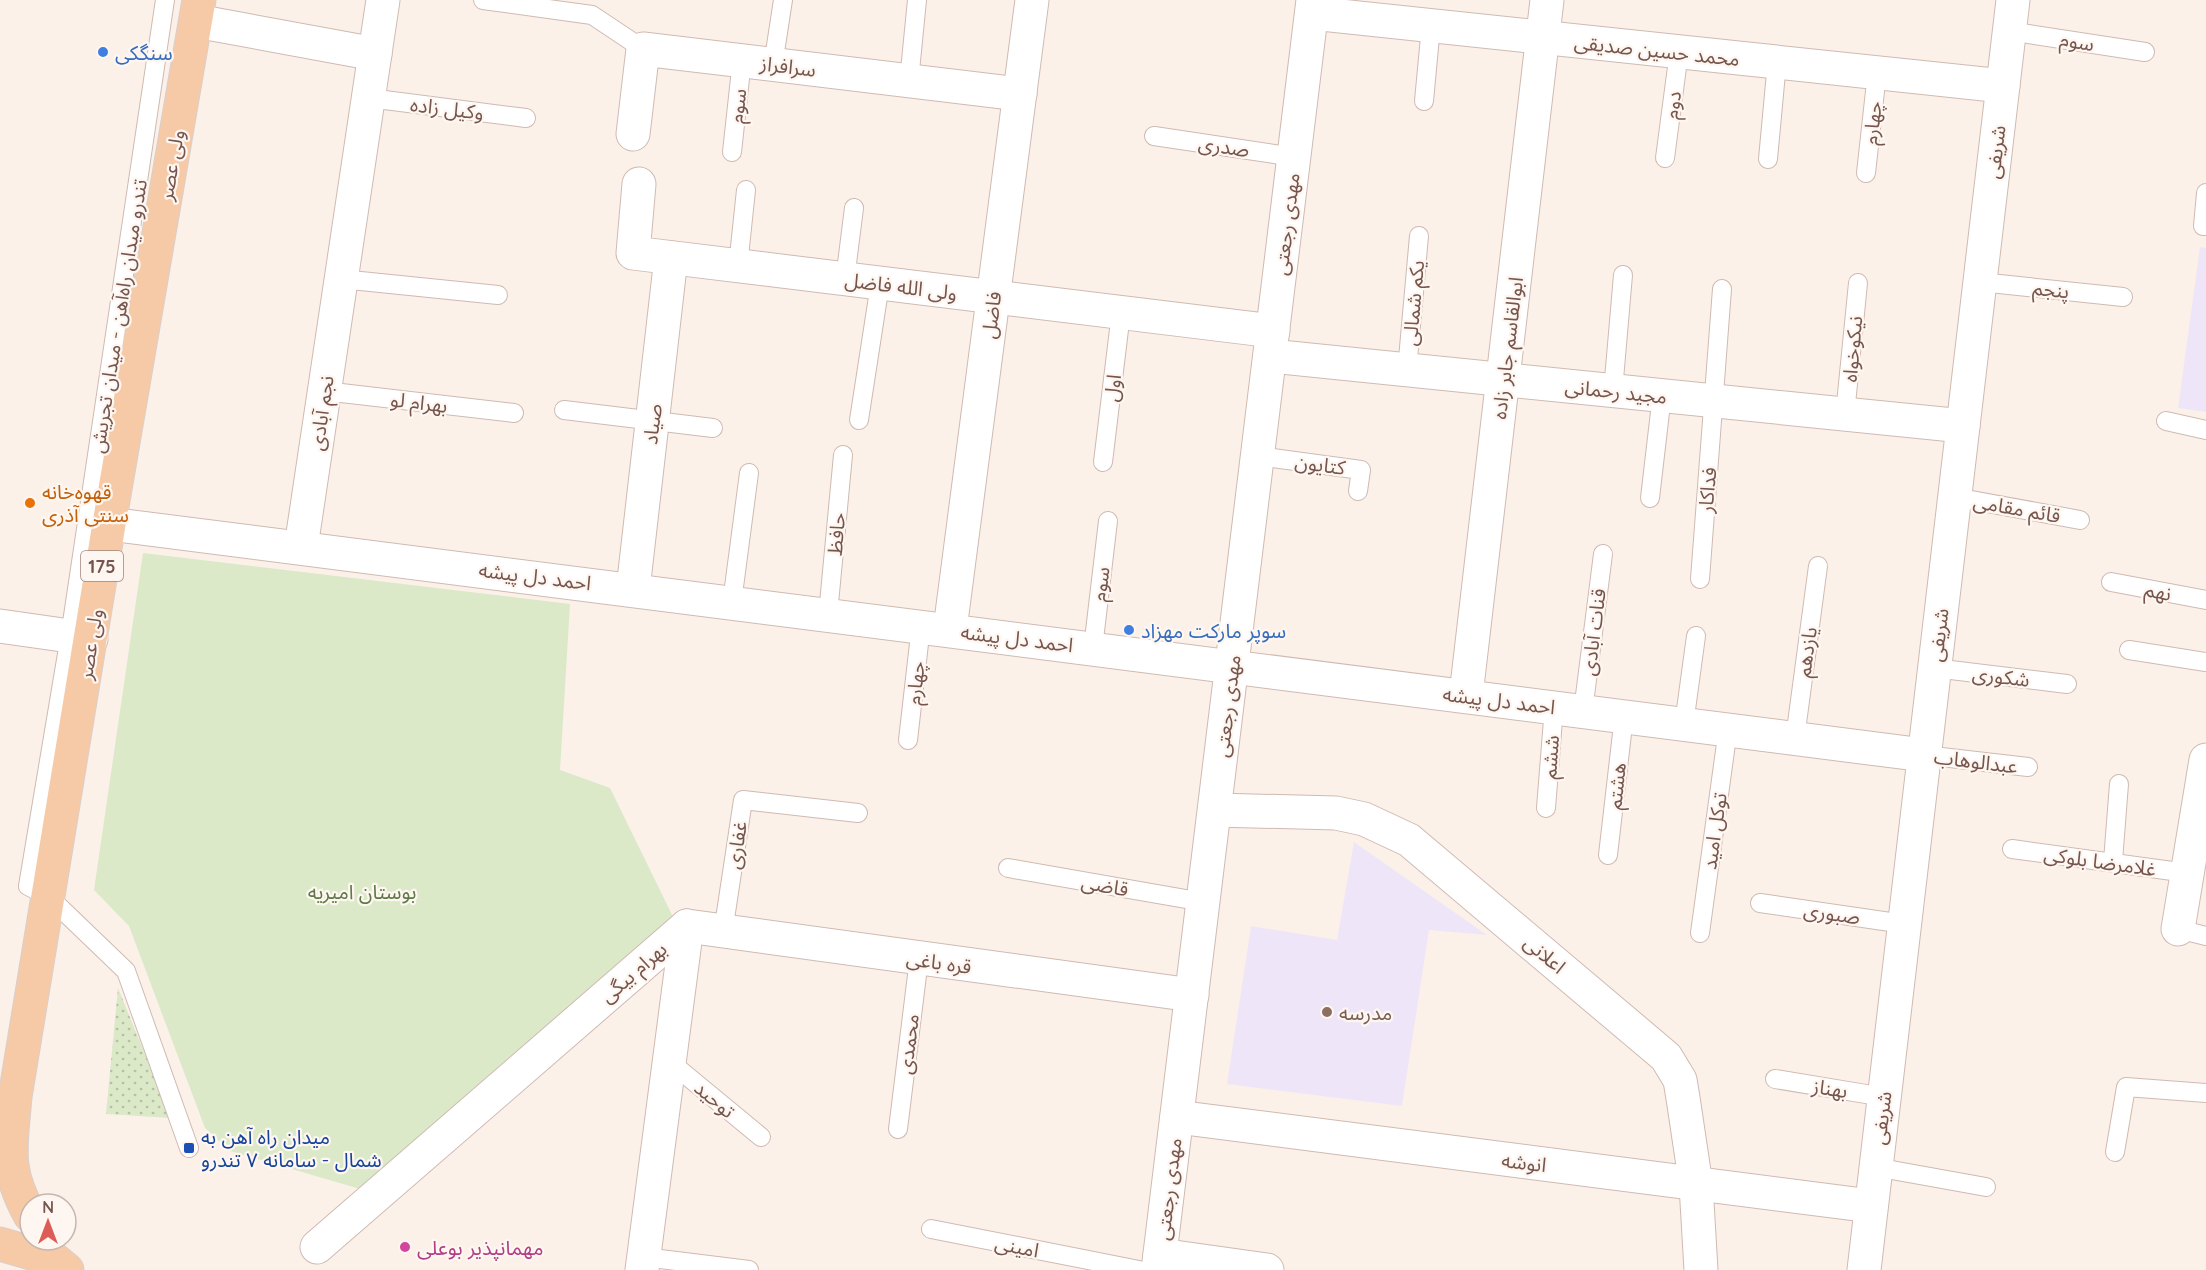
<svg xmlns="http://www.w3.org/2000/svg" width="2206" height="1270" font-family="Quicksand,'Noto Sans Arabic',sans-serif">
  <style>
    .education { fill: #eee6f8 }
    .grass { fill: url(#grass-dots) }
    .park { fill: #dbe9c8 }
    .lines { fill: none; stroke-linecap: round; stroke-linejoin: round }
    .service-casing { stroke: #cfbab2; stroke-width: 20 }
    .minor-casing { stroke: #cfbab2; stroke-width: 35 }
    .tertiary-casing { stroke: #cfbab2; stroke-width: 35 }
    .primary-casing { stroke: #d8cfcd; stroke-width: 35 }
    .service { stroke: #fff; stroke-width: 18 }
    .minor { stroke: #fff; stroke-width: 33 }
    .tertiary { stroke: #fff; stroke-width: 33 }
    .primary { stroke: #f6caa6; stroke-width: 33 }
    .shop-dot { fill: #3f7fe0; stroke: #fef6f0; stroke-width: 2 }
    .food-dot { fill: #e8710a; stroke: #fef6f0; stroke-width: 2 }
    .education-dot { fill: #8d6e63; stroke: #fef6f0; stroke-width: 2 }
    .transit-dot { fill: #1a4fb4; stroke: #fef6f0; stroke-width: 2 }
    .hotel-dot { fill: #d1479c; stroke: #fef6f0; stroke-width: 2 }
    .labels { text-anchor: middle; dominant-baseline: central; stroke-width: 4.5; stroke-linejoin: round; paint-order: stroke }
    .shield { fill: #fef6f0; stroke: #9e857f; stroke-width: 1.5 }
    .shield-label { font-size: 18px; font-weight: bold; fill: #75554e }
    .street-label { font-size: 20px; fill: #75554e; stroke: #fef6f0 }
    .shop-label { font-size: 20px; fill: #366cbe; stroke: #fef6f0; text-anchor: start }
    .food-label { font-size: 20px; fill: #c56008; stroke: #fef6f0; text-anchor: start }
    .park-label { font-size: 20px; fill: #5e7a46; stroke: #fef6f0 }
    .education-label { font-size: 20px; fill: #785e54; stroke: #fef6f0; text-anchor: start }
    .transit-label { font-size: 20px; fill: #164399; stroke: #fef6f0; text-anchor: start }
    .hotel-label { font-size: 20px; fill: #b23c85; stroke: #fef6f0; text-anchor: start }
  </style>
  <defs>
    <pattern id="grass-dots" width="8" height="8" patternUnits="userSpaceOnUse" patternTransform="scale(1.5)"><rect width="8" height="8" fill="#dbe9c8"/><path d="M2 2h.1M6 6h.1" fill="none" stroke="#b6c0a5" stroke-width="1.8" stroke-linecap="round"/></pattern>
  </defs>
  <rect width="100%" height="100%" fill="#fbf1e9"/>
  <g class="education">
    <polygon points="2200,247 2206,248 2206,412 2178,408"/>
    <polygon points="1354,842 1487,935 1429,930 1402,1106 1227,1084 1251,926 1337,940"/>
  </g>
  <polygon class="grass" points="118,988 171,1118 106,1114"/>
  <polygon class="park" points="143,553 570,604 560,770 610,788 678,927 367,1191 230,1151 205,1128 129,926 94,890"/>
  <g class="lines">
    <defs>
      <g id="service">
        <polyline points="165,0 70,636 28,886 49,897 126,971 189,1148"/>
        <polyline points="483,0 592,15 643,49"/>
        <polyline points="2009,31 2145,52"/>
        <polyline points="773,65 783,0"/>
        <polyline points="909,81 917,0"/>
        <polyline points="369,98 526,118"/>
        <polyline points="1424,101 1431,26"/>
        <polyline points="1154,136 1294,157"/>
        <polyline points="732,152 742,60"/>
        <polyline points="1665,158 1679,52"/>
        <polyline points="1768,159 1777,62"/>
        <polyline points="1866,173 1877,73"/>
        <polyline points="2206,193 2203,226 2206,226"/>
        <polyline points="738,266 746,190"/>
        <polyline points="341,279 498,295"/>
        <polyline points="845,279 854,208"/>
        <polyline points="1980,282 2123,297"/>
        <polyline points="1407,370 1419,236"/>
        <polyline points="324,391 514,413"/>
        <polyline points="1613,391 1623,275"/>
        <polyline points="564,410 713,428"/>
        <polyline points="1845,414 1858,283"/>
        <polyline points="859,420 880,284"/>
        <polyline points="2166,421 2206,430"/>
        <polyline points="1258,456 1361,470 1358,491"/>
        <polyline points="1103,462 1121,313"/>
        <polyline points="1955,497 2080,520"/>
        <polyline points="1650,498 1662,395"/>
        <polyline points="1700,579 1722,289"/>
        <polyline points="2111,582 2206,600"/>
        <polyline points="732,602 749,473"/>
        <polyline points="828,614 843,455"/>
        <polyline points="1093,648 1108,521"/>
        <polyline points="2129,650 2206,662"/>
        <polyline points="1934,668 2067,684"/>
        <polyline points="1583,711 1603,554"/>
        <polyline points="1684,724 1696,636"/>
        <polyline points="1795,738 1818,566"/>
        <polyline points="908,740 921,626"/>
        <polyline points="1924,755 2028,767"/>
        <polyline points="1546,808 1554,707"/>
        <polyline points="2012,849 2187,873"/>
        <polyline points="1608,855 1624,716"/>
        <polyline points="2113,861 2119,784"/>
        <polyline points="1008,868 1203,902"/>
        <polyline points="1760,903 1904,924"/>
        <polyline points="2178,929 2206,936"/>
        <polyline points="723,932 743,800 858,813"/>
        <polyline points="1700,933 1728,729"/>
        <polyline points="669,1061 761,1137"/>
        <polyline points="1775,1079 1884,1097"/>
        <polyline points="898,1129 919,959"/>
        <polyline points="2115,1152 2126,1087 2206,1093"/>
        <polyline points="1875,1167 1986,1187"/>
        <polyline points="931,1229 1139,1270"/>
        <polyline points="644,1257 749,1270"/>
      </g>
      <g id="minor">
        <polyline points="1312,13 2003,86"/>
        <polyline points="196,21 375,54"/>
        <polyline points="633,134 643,49 1020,94"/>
        <polyline points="639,184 633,253 1273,331"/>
        <polyline points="1270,356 1963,426"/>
        <polyline points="109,524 1924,755"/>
        <polyline points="301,547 383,0"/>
        <polyline points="633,589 671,258"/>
        <polyline points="0,626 91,639"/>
        <polyline points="950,629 1032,0"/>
        <polyline points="1466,695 1547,0"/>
        <polyline points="1215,810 1336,813 1364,819 1409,840 1666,1057 1680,1080 1683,1098 1696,1185 1701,1270"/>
        <polyline points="687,926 1192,995"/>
        <polyline points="2178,929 2206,760"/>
        <polyline points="1177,1117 1871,1206"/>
        <polyline points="317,1247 687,926"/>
        <polyline points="1160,1255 1267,1270"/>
        <polyline points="642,1270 687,926"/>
      </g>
      <g id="tertiary">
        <polyline points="1158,1270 1313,0"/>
        <polyline points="1864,1270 2013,0"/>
      </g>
      <g id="primary">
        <path d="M 30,1215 C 4,1168 11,1148 15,1097 L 109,524 L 199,0"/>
        <polyline points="0,1244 55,1260 67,1270"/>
      </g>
    </defs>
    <use href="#service" class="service-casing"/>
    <use href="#minor" class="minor-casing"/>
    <use href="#tertiary" class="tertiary-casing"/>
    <use href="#primary" class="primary-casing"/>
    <use href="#service" class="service"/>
    <use href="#minor" class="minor"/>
    <use href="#tertiary" class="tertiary"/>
    <use href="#primary" class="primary"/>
  </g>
  <g class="shop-dot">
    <circle cx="103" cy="52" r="6"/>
    <circle cx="1129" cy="630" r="6"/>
  </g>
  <circle class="food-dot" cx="30" cy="503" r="6"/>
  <circle class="education-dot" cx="1327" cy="1012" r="6"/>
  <rect class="transit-dot" x="183" y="1142" width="12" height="12" rx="3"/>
  <circle class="hotel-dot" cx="405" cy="1247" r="6"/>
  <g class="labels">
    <rect class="shield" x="81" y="551" width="42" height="30" rx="4.5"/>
    <g class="shield-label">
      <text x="102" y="566">175</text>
    </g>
    <g class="street-label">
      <text transform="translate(2077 41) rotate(9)">سوم</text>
      <text transform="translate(1657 50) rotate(6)">محمد حسین صدیقی</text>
      <text transform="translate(788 66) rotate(7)">سرافراز</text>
      <text transform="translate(1672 105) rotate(-83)">دوم</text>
      <text transform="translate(737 106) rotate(-84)">سوم</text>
      <text transform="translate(447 108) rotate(7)">وکیل زاده</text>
      <text transform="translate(1872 123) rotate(-84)">چهارم</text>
      <text transform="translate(1224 146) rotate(8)">صدری</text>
      <text transform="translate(1995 152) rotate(-83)">شریفی</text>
      <text transform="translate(171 165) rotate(-80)">ولی عصر</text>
      <text transform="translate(1286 224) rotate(-83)">مهدی رجعتی</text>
      <text transform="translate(901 286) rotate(7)">ولی الله فاضل</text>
      <text transform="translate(2051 289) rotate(6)">پنجم</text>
      <text transform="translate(1413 303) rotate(-85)">یکم شمالی</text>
      <text transform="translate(991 315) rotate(-83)">فاضل</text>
      <text transform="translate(118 316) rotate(-81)">تندرو میدان راه‌آهن - میدان تجریش</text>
      <text transform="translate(1507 348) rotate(-83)">ابوالقاسم جابر زاده</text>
      <text transform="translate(1852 349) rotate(-85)">نیکوخواه</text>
      <text transform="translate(1112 388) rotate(-83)">اول</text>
      <text transform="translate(1616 391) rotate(6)">مجید رحمانی</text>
      <text transform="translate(419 402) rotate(7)">بهرام لو</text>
      <text transform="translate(321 413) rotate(-82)">نجم آبادی</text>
      <text transform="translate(652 424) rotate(-83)">صیاد</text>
      <text transform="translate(1320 464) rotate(8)">کتایون</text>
      <text transform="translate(1707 490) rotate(-85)">فداکار</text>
      <text transform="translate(2017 508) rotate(10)">قائم مقامی</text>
      <text transform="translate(836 534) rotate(-85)">حافظ</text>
      <text transform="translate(535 576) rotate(7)">احمد دل پیشه</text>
      <text transform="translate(1100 584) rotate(-83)">سوم</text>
      <text transform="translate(2158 591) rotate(11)">نهم</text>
      <text transform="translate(1593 632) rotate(-83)">قنات آبادی</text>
      <text transform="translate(1938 635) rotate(-83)">شریفی</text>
      <text transform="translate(1017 638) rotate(7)">احمد دل پیشه</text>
      <text transform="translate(90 644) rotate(-81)">ولی عصر</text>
      <text transform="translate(1806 652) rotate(-82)">یازدهم</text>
      <text transform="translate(2001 676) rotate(7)">شکوری</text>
      <text transform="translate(915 683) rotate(-84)">چهارم</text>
      <text transform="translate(1499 700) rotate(7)">احمد دل پیشه</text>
      <text transform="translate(1227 706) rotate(-83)">مهدی رجعتی</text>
      <text transform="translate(1550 757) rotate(-86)">ششم</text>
      <text transform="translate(1976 761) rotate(7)">عبدالوهاب</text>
      <text transform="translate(1616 786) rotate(-84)">هشتم</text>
      <text transform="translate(1714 831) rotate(-82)">توکل امید</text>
      <text transform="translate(736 845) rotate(-81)">غفاری</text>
      <text transform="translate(2100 861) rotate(8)">غلامرضا بلوکی</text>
      <text transform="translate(1105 885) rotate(10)">قاضی</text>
      <text transform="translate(1832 913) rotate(8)">صبوری</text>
      <text transform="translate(1545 954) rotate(40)">اعلانی</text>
      <text transform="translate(939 962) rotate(8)">قره باغی</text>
      <text transform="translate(633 972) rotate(-41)">بهرام بیگی</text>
      <text transform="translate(908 1044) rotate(-83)">محمدی</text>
      <text transform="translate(1830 1088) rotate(9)">بهناز</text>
      <text transform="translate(715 1099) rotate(40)">توحید</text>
      <text transform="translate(1881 1118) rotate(-83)">شریفی</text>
      <text transform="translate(1524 1162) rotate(7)">انوشه</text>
      <text transform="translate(1168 1189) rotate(-83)">مهدی رجعتی</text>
      <text transform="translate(1017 1246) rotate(11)">امینی</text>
    </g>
    <g class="shop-label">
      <text x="115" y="52">سنگکی</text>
      <text x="1141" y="630">سوپر مارکت مهزاد</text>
    </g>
    <g class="food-label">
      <text x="42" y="491">قهوه‌خانه<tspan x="42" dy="23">سنتی آذری</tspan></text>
    </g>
    <g class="park-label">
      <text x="362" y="891">بوستان امیریه</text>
    </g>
    <g class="education-label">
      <text x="1339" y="1012">مدرسه</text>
    </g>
    <g class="transit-label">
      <text x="201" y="1136">میدان راه آهن به<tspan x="201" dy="23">شمال - سامانه ۷ تندرو</tspan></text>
    </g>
    <g class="hotel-label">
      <text x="417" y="1247">مهمانپذیر بوعلی</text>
    </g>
  </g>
  <g transform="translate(48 1222)"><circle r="28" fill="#fef6f0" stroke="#c7b6af" stroke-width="1.5"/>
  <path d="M0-4.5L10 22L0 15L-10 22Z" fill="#de5c56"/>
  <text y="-9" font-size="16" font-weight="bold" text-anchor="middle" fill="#75554e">N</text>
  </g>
</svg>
